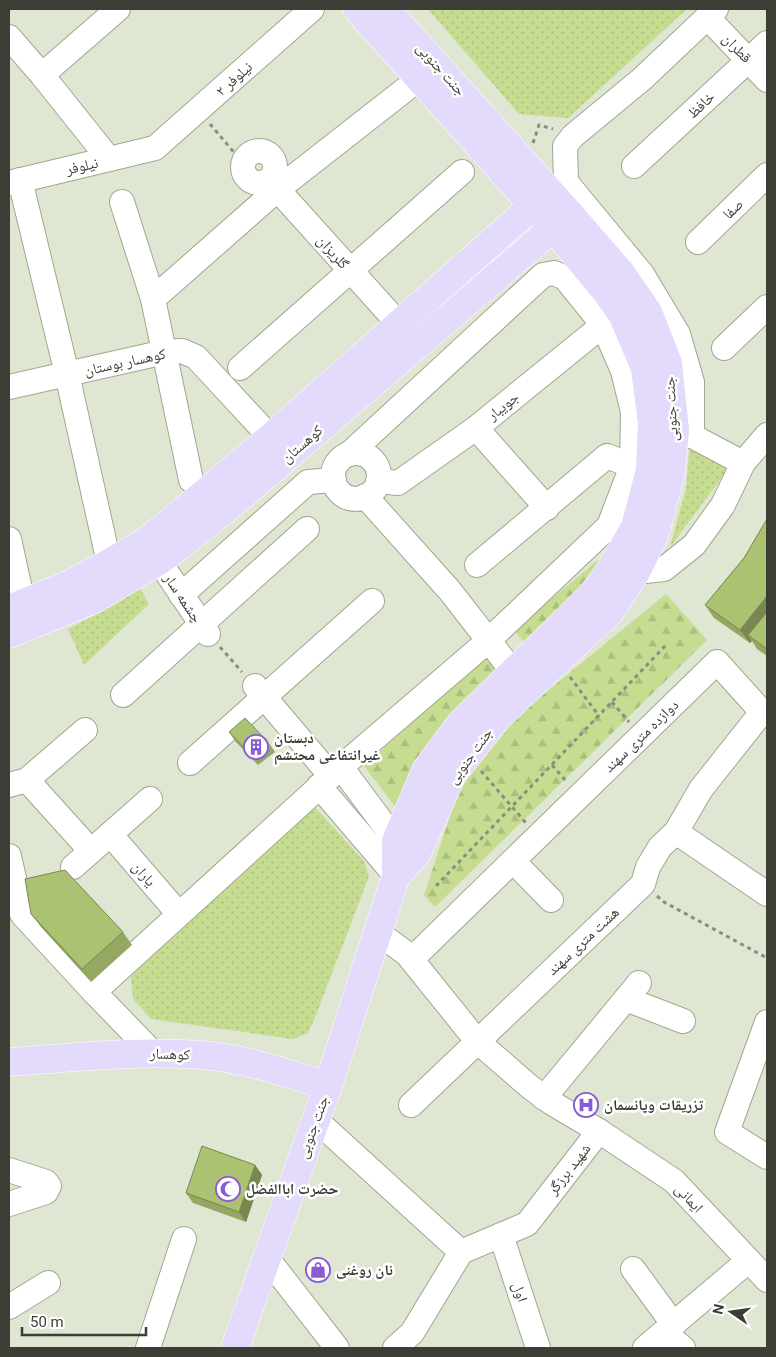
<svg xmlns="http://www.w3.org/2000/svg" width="776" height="1357" font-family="Roboto,'Noto Naskh Arabic',sans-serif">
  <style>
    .grass { fill: url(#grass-dots) }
    .forest { fill: url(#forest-firs) }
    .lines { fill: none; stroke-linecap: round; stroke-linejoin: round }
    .minor-casing { stroke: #a0a792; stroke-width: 26 }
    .major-casing { stroke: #fff; stroke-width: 29 }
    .path { stroke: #898e80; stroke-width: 3; stroke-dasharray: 4 4; stroke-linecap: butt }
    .minor { stroke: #fff; stroke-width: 24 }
    .major { stroke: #e4dafc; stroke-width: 28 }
    .wall { fill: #94a763 }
    .shaded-wall { fill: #788850 }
    .building { fill: #acc273; stroke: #788850 }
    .labels { text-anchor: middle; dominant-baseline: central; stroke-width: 5; stroke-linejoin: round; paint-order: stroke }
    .street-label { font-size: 15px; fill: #3c3e36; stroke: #fff }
    .poi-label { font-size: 15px; font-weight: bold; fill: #3c3e36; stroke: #fff; text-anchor: start }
  </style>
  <defs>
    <pattern id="grass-dots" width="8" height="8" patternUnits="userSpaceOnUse" patternTransform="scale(1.25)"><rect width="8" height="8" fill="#c5dc91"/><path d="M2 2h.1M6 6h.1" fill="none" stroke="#aabe7e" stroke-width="1.8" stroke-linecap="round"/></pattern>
    <pattern id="forest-firs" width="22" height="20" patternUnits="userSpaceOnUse" patternTransform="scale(1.25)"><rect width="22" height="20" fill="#c5dc91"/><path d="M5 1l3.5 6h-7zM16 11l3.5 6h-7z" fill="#aabe7e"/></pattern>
  </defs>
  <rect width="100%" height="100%" fill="#dfe6d1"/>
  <g class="grass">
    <polygon points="428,9 687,9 568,118 519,114"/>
    <polygon points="690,441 729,468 670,547 686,489"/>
    <polygon points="140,588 149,604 84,665 68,629 105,610"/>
    <polygon points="314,806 364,861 369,876 316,1015 308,1033 293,1039 151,1019 133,999 131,976"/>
  </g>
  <g class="forest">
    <polygon points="603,556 607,562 527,645 514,630"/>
    <polygon points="666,594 707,640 435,907 424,895 458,792 506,725"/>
    <polygon points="485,656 497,670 401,814 364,766"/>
  </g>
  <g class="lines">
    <defs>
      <g id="minor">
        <polyline points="707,17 767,80"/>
        <polyline points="9,37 42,75 109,159"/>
        <polyline points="42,75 118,9"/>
        <circle cx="259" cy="167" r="16"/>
        <polyline points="634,166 767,43"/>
        <polyline points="20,180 67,374 109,563"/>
        <polyline points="269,180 398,323"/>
        <polyline points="9,183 155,148 312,9"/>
        <polyline points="122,202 153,299 191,480"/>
        <polyline points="698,242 767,175"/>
        <polyline points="153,299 278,189 420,78"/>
        <polyline points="724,348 767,307"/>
        <polyline points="240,368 462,172"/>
        <polyline points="9,387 165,352 182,351 196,357 283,451"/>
        <polyline points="476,428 547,508"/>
        <polyline points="692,436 692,382 678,334 642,274 566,182 565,146 573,136 642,79 716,9"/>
        <circle cx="356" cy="476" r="23"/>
        <polyline points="743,463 767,435"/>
        <polyline points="378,481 398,483 476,428 603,325 615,318"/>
        <polyline points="365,496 450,591 513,672"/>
        <polyline points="9,539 23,603"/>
        <polyline points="159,561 208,634"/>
        <polyline points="477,565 607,456 632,466 646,469"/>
        <polyline points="636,572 664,569 694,545 723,505 743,463 692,436 676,431"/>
        <polyline points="181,595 308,482 334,480"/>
        <polyline points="255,686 331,776"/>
        <polyline points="123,695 307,529"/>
        <polyline points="190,763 372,601"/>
        <polyline points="341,767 396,841"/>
        <polyline points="27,780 91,851"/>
        <polyline points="9,785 27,780 85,730"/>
        <polyline points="319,786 396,876"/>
        <polyline points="676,832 767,894"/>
        <polyline points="110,834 178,913"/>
        <polyline points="9,856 22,914 94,992"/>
        <polyline points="513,861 551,900"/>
        <polyline points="73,867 150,799"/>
        <polyline points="377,932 407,954 477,1041 530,1087 552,1103 599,1131 527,1224 461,1252 412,1333 395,1348"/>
        <polyline points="626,999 683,1021"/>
        <polyline points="767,1022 727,1132 767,1157"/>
        <polyline points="153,1053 94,992 341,767 489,640 609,526 632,466 633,412 623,371 603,325 565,278 554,273 543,275 349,454"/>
        <polyline points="544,1098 639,983"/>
        <polyline points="411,1105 643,884 648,867 660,847 676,832 701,789 762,712 717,662 412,959"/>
        <polyline points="316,1120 461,1252"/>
        <polyline points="599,1131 674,1181 767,1280"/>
        <polyline points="9,1170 46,1182 49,1186 46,1192 9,1204"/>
        <polyline points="501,1235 538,1348"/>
        <polyline points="267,1258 337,1348"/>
        <polyline points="633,1269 674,1325"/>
        <polyline points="9,1307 48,1283"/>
        <polyline points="664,1333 683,1348"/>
        <polyline points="148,1348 184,1239"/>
        <polyline points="645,1348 748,1261"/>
      </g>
      <g id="major">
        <polyline points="386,9 570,214 621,273 648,312 668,363 675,430 671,472 655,534 636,572 610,612 499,716 452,775 417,853 396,876"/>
        <polyline points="9,609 68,585 109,563 143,543 162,529 271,437 545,195"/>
        <polyline points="9,634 95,599 159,561 177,548 244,494 566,217"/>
        <path d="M 9,1062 C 73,1058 138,1050 203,1055 C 246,1059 287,1073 328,1086"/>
        <polyline points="235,1348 328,1086 396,876 396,841 426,770 461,723 592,595 607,575 635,527 650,470 652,423 645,368 622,314 604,289 553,228 357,9"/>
      </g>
    </defs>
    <use href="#minor" class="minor-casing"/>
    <use href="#major" class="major-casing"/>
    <g class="path">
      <polyline points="210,124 243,163"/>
      <polyline points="533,143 539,125 553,129"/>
      <polyline points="220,647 242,672"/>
      <polyline points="570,677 599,716"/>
      <polyline points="612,702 629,722"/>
      <polyline points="552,765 566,781"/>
      <polyline points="481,771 526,823"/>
      <polyline points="436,886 667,644"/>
      <polyline points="657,896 664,902 767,958"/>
    </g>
    <use href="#minor" class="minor"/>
    <use href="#major" class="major"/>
  </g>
  <g class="wall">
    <polygon points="767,519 767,656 757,649 752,641 750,643 714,618 705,605 744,558"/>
    <polygon points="229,732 268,742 275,752 258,765 236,742"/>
    <polygon points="31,914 123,932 132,945 91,982 41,927"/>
    <polygon points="255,1165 262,1175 246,1222 193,1203 186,1193"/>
  </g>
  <g class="shaded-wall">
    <polygon points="767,596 767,621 748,635 752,641 750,643 740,630"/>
    <polygon points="255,1165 262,1175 246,1222 239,1212"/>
  </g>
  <g class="building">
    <polygon points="767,519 767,596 740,630 705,605 744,558"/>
    <polygon points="767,612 767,649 748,635"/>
    <polygon points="245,718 268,742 251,755 229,732"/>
    <polygon points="65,870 123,932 82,969 31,914 25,879"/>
    <polygon points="202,1146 255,1165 239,1212 186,1193"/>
  </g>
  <defs>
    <symbol id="building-ring" viewBox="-11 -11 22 22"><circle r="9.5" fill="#fff" stroke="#895bd5" stroke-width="1.5"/><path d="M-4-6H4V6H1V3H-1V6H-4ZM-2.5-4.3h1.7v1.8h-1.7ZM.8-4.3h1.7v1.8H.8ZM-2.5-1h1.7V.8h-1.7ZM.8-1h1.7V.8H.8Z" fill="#895bd5"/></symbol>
    <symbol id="hospital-ring" viewBox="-11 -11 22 22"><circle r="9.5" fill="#fff" stroke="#895bd5" stroke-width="1.5"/><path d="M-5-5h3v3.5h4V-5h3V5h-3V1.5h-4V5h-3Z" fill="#895bd5"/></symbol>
    <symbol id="mosque-ring" viewBox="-11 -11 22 22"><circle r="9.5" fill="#fff" stroke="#895bd5" stroke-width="1.5"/><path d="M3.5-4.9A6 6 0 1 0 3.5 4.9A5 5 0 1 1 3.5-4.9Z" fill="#895bd5"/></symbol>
    <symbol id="shop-ring" viewBox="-11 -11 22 22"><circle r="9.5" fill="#fff" stroke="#895bd5" stroke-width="1.5"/><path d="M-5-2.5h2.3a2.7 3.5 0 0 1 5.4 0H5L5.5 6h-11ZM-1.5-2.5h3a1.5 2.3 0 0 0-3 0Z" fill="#895bd5"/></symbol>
  </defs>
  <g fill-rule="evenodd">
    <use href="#building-ring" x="242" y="733" width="28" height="28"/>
    <use href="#hospital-ring" x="572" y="1091" width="28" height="28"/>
    <use href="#mosque-ring" x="214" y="1175" width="28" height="28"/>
    <use href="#shop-ring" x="304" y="1256" width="28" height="28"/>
  </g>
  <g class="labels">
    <g class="street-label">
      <text transform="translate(737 48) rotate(46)">قطران</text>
      <text transform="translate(441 69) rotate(48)">جنت جنوبی</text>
      <text transform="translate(234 79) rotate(-42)">نیلوفر ۲</text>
      <text transform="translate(701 105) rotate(-43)">خافظ</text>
      <text transform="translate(82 166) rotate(-13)">نیلوفر</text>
      <text transform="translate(733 209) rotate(-44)">صفا</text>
      <text transform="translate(333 252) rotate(48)">گلریزان</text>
      <text transform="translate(125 362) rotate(-12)">کوهسار بوستان</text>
      <text transform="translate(503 406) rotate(-39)">جویبار</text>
      <text transform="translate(671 409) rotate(-93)">جنت جنوبی</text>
      <text transform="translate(302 444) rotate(-41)">کوهستان</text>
      <text transform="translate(183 598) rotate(56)">چشمه سار</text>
      <text transform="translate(641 736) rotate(-44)">دوازده متری سهند</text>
      <text transform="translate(470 756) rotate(-54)">جنت جنوبی</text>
      <text transform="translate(144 874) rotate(49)">یاران</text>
      <text transform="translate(583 941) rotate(-43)">هشت متری سهند</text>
      <text transform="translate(170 1054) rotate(2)">کوهسار</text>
      <text transform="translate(313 1127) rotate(-70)">جنت جنوبی</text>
      <text transform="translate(569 1169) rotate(-52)">شهید برزگر</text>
      <text transform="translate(689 1198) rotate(47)">ایمانی</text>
      <text transform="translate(520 1292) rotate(72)">اول</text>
    </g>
    <g class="poi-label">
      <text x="274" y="738">دبستان<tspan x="274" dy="17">غیرانتفاعی محتشم</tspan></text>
      <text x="604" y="1105">تزریقات وپانسمان</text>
      <text x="246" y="1189">حضرت اباالفضل</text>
      <text x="336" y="1270">نان روغنی</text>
    </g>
  </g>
  <rect width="776" height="1357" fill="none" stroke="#3c3e36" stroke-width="20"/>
  <g transform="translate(731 1312) rotate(283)" stroke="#ffffff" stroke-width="4" paint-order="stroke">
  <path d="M0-4L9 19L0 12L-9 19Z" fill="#3c3e36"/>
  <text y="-8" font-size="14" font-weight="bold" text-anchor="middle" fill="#3c3e36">N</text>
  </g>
  <path d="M22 1327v8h124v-8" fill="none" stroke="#3c3e36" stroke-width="2.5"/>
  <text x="30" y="1327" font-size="15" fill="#3c3e36" stroke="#ffffff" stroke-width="4" paint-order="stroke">50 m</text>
</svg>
